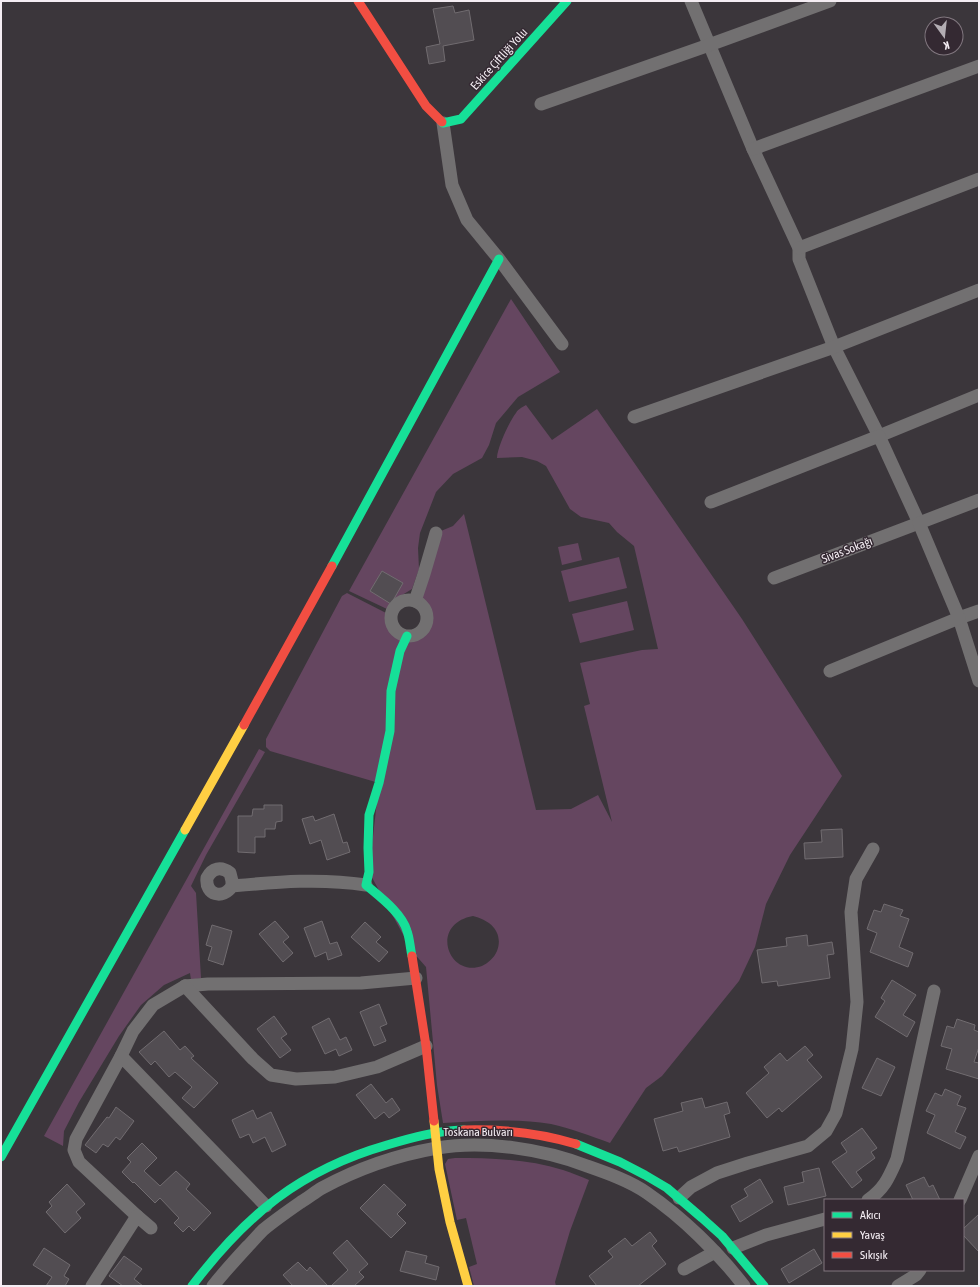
<svg xmlns="http://www.w3.org/2000/svg" width="980" height="1287" font-family="'Asap Condensed',sans-serif">
  <style>
    .green { fill: #654660; fill-rule: evenodd }
    .building { fill: #524d52; stroke: #716c70 }
    .lines { fill: none; stroke-linecap: round; stroke-linejoin: round }
    .street { stroke: #727071; stroke-width: 13 }
    .fast { stroke: #16e098; stroke-width: 9 }
    .slow { stroke: #ffcf43; stroke-width: 9 }
    .jam { stroke: #f24e42; stroke-width: 9 }
    .labels { text-anchor: middle; dominant-baseline: central; stroke-width: 3; stroke-linejoin: round; paint-order: stroke }
    .street-label { font-size: 12px; fill: #f4edf3; stroke: #342932 }
  </style>
  <rect width="100%" height="100%" fill="#3b363b"/>
  <g class="green">
    <polygon points="511,299 560,372 518,397 496,423 489,445 482,458 453,474 436,492 420,533 418,548 419,569 412,589 394,600 387,609 349,591"/>
    <path d="M 526,405 L 552,440 L 597,409 L 742,619 L 842,776 L 790,855 L 766,904 L 755,947 L 739,981 L 662,1076 L 646,1088 L 610,1143 C 591,1136 570,1128 551,1124 C 516,1118 478,1121 443,1123 L 437,1085 L 426,967 L 412,951 L 369,872 L 379,783 L 270,751 L 266,747 L 266,739 L 342,596 L 347,593 L 388,614 C 388,624 390,631 398,637 C 403,637 409,637 414,635 C 429,631 429,614 420,604 L 436,533 L 453,526 L 464,514 L 536,810 L 571,809 L 598,795 L 612,822 L 584,706 L 590,704 L 580,663 L 642,650 L 658,649 L 634,546 L 617,532 L 609,523 L 581,517 L 570,509 L 546,466 L 537,461 L 522,457 L 497,458 C 497,448 510,420 516,413 C 518,409 523,407 526,405 ZM 473,916 C 490,920 504,932 497,951 C 494,958 488,963 482,966 C 448,978 429,924 473,916 Z"/>
    <polygon points="578,543 582,560 562,565 558,547"/>
    <polygon points="619,557 627,588 569,602 561,571"/>
    <polygon points="627,601 634,630 580,643 572,614"/>
    <polygon points="259,749 265,752 206,855 191,886 196,893 201,978 191,980 190,973 164,985 141,1005 119,1036 79,1102 64,1131 63,1146 44,1136"/>
    <path d="M 455,1158 C 491,1158 528,1159 563,1170 C 572,1173 580,1176 589,1180 L 570,1231 L 555,1282 L 556,1286 L 474,1286 L 469,1267 L 477,1264 L 466,1218 L 457,1220 L 445,1164 L 448,1159 Z"/>
  </g>
  <g class="building">
    <polygon points="453,6 455,13 469,10 474,40 443,46 445,61 429,64 426,47 440,44 433,9"/>
    <polygon points="382,571 403,583 391,604 370,591"/>
    <polygon points="264,805 282,805 282,821 276,822 275,829 265,829 265,837 255,837 255,853 238,852 238,816 252,816 253,809 264,809"/>
    <polygon points="334,814 343,843 347,842 350,852 327,860 321,840 310,844 302,819 313,816 315,821"/>
    <polygon points="842,829 843,857 805,859 804,843 822,842 821,830"/>
    <polygon points="884,904 903,910 900,916 909,919 899,947 913,953 908,967 870,952 877,933 867,929 874,910 881,912"/>
    <polygon points="275,921 289,937 283,942 293,953 283,962 259,934"/>
    <polygon points="322,921 330,944 337,942 342,955 328,960 326,952 315,957 304,928"/>
    <polygon points="365,922 381,937 376,942 388,952 379,962 351,937"/>
    <polygon points="212,925 232,931 223,965 208,960 212,947 206,945"/>
    <polygon points="807,935 808,946 832,942 834,954 827,955 830,978 778,986 777,981 762,983 757,950 787,946 786,938"/>
    <polygon points="892,980 916,995 903,1015 915,1022 907,1037 875,1017 885,1001 881,998"/>
    <polygon points="379,1004 387,1024 380,1027 386,1041 374,1046 360,1012"/>
    <polygon points="274,1016 287,1034 281,1038 291,1050 280,1058 257,1029"/>
    <polygon points="329,1018 340,1040 346,1037 352,1050 339,1056 336,1049 325,1054 312,1027"/>
    <polygon points="957,1019 975,1025 974,1030 979,1032 979,1047 974,1062 979,1063 979,1079 946,1069 952,1049 941,1046 947,1026 954,1028"/>
    <polygon points="164,1031 180,1050 185,1046 194,1056 191,1058 218,1083 194,1108 182,1098 192,1087 175,1072 169,1077 155,1061 151,1065 139,1052"/>
    <polygon points="805,1046 813,1055 807,1060 822,1077 782,1112 779,1108 767,1118 746,1093 769,1073 764,1067 780,1053 787,1061"/>
    <polygon points="877,1058 895,1067 881,1096 862,1088"/>
    <polygon points="371,1084 386,1103 392,1098 400,1110 389,1118 384,1112 375,1119 356,1095"/>
    <polygon points="945,1089 961,1096 957,1105 966,1108 955,1132 966,1137 960,1149 927,1133 935,1115 926,1111 935,1093 942,1096"/>
    <polygon points="702,1098 705,1108 727,1102 730,1113 724,1115 730,1137 679,1152 677,1147 663,1151 654,1119 683,1111 681,1103"/>
    <polygon points="116,1107 134,1121 120,1140 116,1137 108,1147 103,1144 96,1153 85,1145 107,1117 109,1118"/>
    <polygon points="253,1110 257,1119 271,1112 286,1145 272,1152 265,1137 253,1143 249,1134 240,1138 232,1120"/>
    <polygon points="862,1128 877,1148 871,1152 875,1158 856,1172 862,1180 852,1188 832,1162 847,1152 841,1143"/>
    <polygon points="142,1143 157,1158 144,1171 160,1186 176,1171 190,1184 186,1189 211,1213 194,1231 189,1226 183,1232 174,1223 179,1218 160,1198 155,1203 134,1182 133,1183 122,1172 131,1162 127,1158"/>
    <polygon points="819,1168 826,1196 788,1205 784,1187 804,1182 802,1172"/>
    <polygon points="924,1177 929,1187 933,1185 940,1200 913,1200 906,1185"/>
    <polygon points="760,1179 773,1202 740,1222 731,1206 748,1196 744,1189"/>
    <polygon points="67,1184 85,1204 76,1212 81,1218 65,1233 46,1212 52,1206 49,1202"/>
    <polygon points="384,1184 406,1205 397,1214 406,1223 391,1238 360,1208"/>
    <polygon points="979,1214 979,1252 963,1235 963,1229"/>
    <polygon points="650,1232 657,1241 652,1246 666,1264 638,1286 597,1286 589,1276 613,1257 608,1251 625,1238 632,1246"/>
    <polygon points="347,1240 368,1264 359,1272 364,1277 354,1286 331,1286 348,1270 333,1253"/>
    <polygon points="44,1248 70,1265 64,1276 69,1279 65,1286 46,1286 52,1277 33,1265"/>
    <polygon points="814,1249 822,1263 789,1283 781,1269"/>
    <polygon points="406,1251 427,1256 425,1263 439,1267 436,1280 400,1271"/>
    <polygon points="124,1256 142,1269 134,1279 143,1286 123,1286 109,1276"/>
    <polygon points="298,1262 307,1271 310,1267 328,1286 293,1286 283,1275"/>
  </g>
  <g class="lines">
    <g class="street">
      <polyline points="691,1 753,149 799,248 799,259 834,347 879,436 979,395"/>
      <polyline points="541,104 709,45 830,1"/>
      <polyline points="443,123 452,185 467,220 499,259 562,344"/>
      <polyline points="753,149 979,66"/>
      <polyline points="799,248 979,179"/>
      <polyline points="634,417 834,347 979,290"/>
      <polyline points="711,502 879,436 919,523 774,578"/>
      <circle cx="409" cy="618" r="18"/>
      <polyline points="415,601 424,574 436,533"/>
      <polyline points="979,611 959,618 979,681"/>
      <polyline points="830,671 959,618 919,523 979,500"/>
      <path d="M 232,886 C 223,900 205,895 207,878 C 212,868 221,866 230,873 L 232,881 L 232,886 C 277,882 320,878 366,885"/>
      <polyline points="185,986 208,984 361,983 416,978"/>
      <polyline points="121,1056 133,1031 153,1005 185,986 253,1059 271,1075 296,1079 335,1077 377,1067 426,1046"/>
      <polyline points="679,1198 691,1187 717,1173 748,1163 808,1146 826,1131 836,1113 852,1049 857,1002 851,912 856,879 873,849"/>
      <path d="M 868,1200 C 885,1188 889,1177 897,1159 L 934,991"/>
      <polyline points="960,1200 979,1156"/>
      <polyline points="137,1216 79,1162 74,1150 76,1139 121,1056 266,1206"/>
      <polyline points="733,1248 766,1235 825,1219"/>
      <polyline points="684,1269 715,1252"/>
      <polyline points="92,1286 137,1216 151,1228"/>
      <path d="M 213,1286 C 224,1272 236,1259 248,1246 C 253,1241 258,1235 263,1230 C 275,1220 288,1211 301,1202 C 308,1198 315,1192 322,1188 C 357,1169 397,1155 437,1148 C 484,1140 543,1149 587,1166 C 607,1173 630,1181 647,1193 C 682,1217 718,1252 744,1286"/>
      <polyline points="898,1286 916,1275 920,1270"/>
    </g>
    <g class="fast">
      <polyline points="442,122 443,123 461,119 567,1"/>
      <polyline points="332,566 499,259"/>
      <path d="M 407,636 L 400,651 L 391,691 L 390,731 L 379,783 L 369,815 L 368,848 L 369,872 L 366,885 C 380,897 402,913 407,931 C 410,939 410,948 412,956"/>
      <polyline points="576,1144 620,1162 645,1175 667,1188 702,1218 722,1236 764,1286"/>
      <polyline points="1,1157 185,830"/>
      <path d="M 192,1286 C 246,1215 300,1170 387,1145 C 414,1137 436,1131 464,1130"/>
    </g>
    <g class="slow">
      <polyline points="185,830 244,725"/>
      <polyline points="434,1121 439,1169 450,1222 468,1286"/>
    </g>
    <g class="jam">
      <polyline points="358,1 426,106 442,122"/>
      <polyline points="244,725 332,566"/>
      <polyline points="412,956 426,1046 434,1121"/>
      <path d="M 464,1130 C 502,1129 540,1133 576,1144"/>
    </g>
  </g>
  <g class="labels">
    <g class="street-label">
      <text transform="translate(499 59) rotate(-48)">Eskice Çiftliği Yolu</text>
      <text transform="translate(847 550) rotate(-21)">Sivas Sokağı</text>
      <text x="478" y="1132">Toskana Bulvarı</text>
    </g>
  </g>
  <rect width="980" height="1287" fill="none" stroke="#f4edf3" stroke-width="4"/>
  <rect x="824" y="1199" width="140" height="72" fill="#342932" stroke="#81777f"/>
  <rect x="832" y="1212" width="20" height="6" fill="#16e098" stroke="#81777f"/>
  <text x="860" y="1219" font-size="12" fill="#f4edf3">Akıcı</text>
  <rect x="832" y="1232" width="20" height="6" fill="#ffcf43" stroke="#81777f"/>
  <text x="860" y="1239" font-size="12" fill="#f4edf3">Yavaş</text>
  <rect x="832" y="1252" width="20" height="6" fill="#f24e42" stroke="#81777f"/>
  <text x="860" y="1259" font-size="12" fill="#f4edf3">Sıkışık</text>
  <g transform="translate(944 36) rotate(165)"><circle r="19" fill="#342932" stroke="#81777f"/>
  <path d="M0-3L7 15L0 10L-7 15Z" fill="#b3adb3"/>
  <text y="-6" font-size="11" font-weight="bold" text-anchor="middle" fill="#f4edf3">K</text>
  </g>
</svg>
